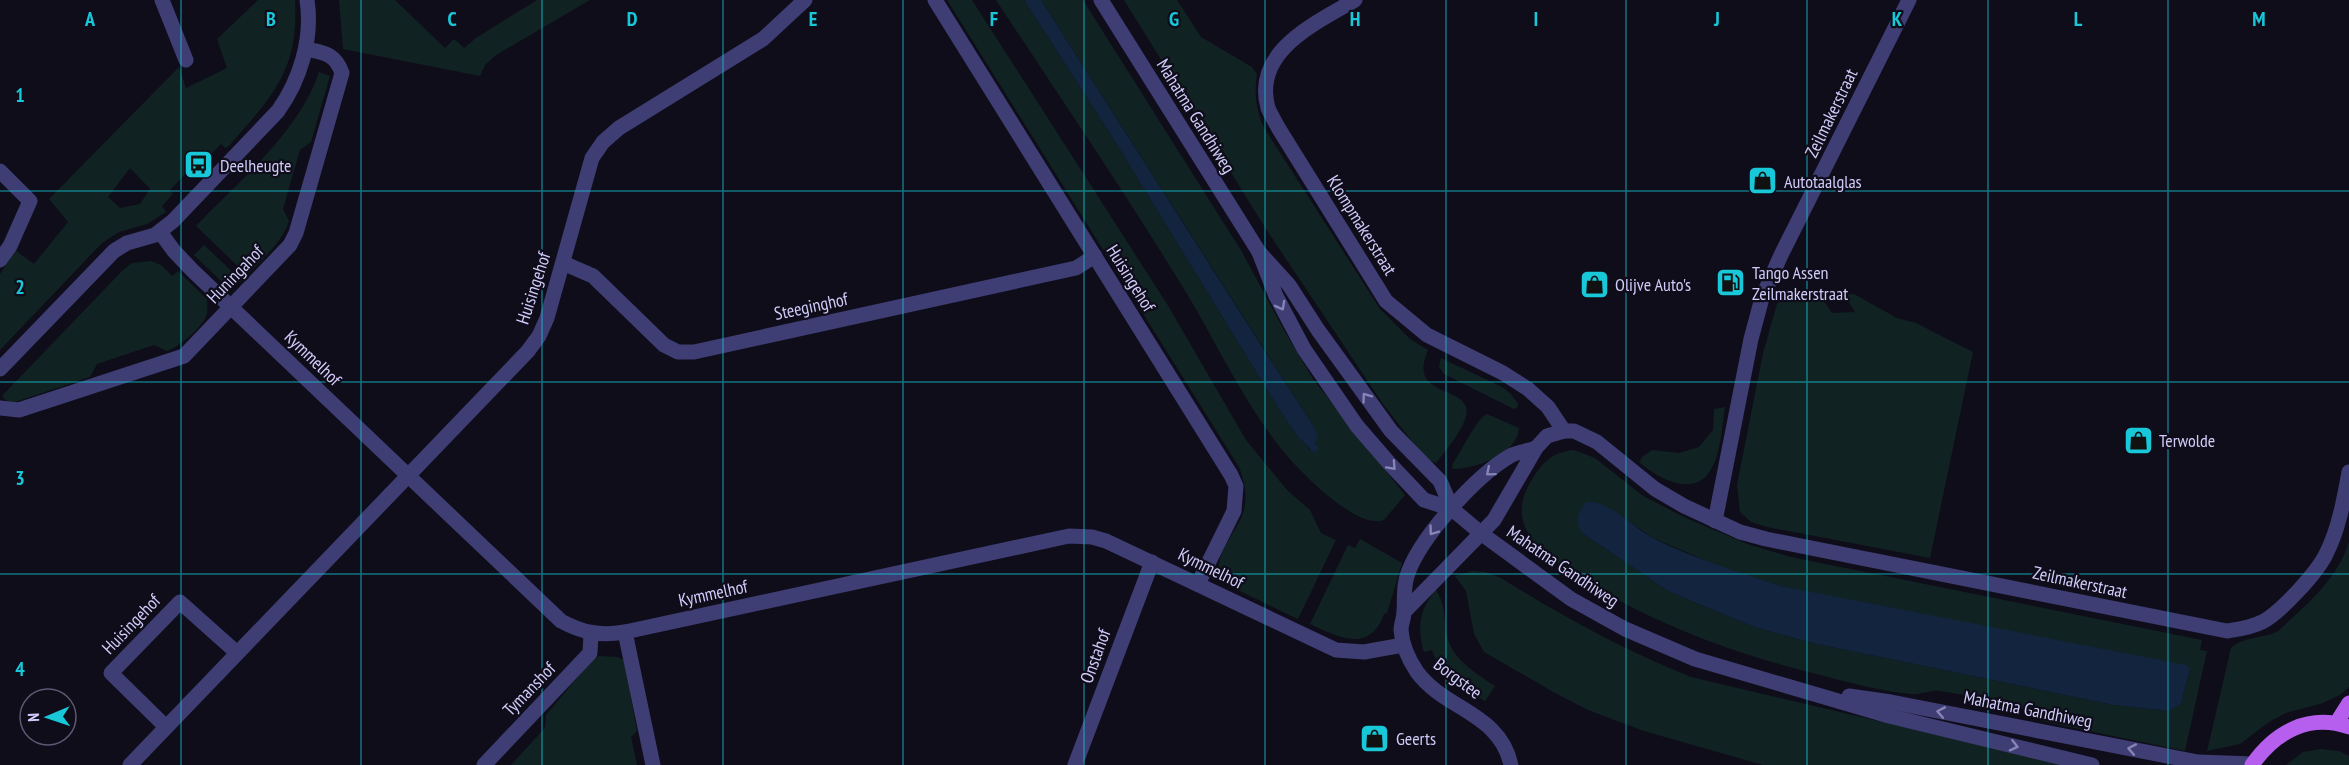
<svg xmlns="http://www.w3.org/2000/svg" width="2349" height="765" font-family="'PT Sans Narrow',sans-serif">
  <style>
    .green { fill: #102322; fill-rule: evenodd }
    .water { fill: #12243e }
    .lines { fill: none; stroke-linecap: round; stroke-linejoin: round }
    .minor { stroke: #3e3d74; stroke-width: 15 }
    .major { stroke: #b65eed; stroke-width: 15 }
    .oneway { stroke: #8784b6 }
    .grid { fill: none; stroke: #18c7d8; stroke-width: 1.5; stroke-opacity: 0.55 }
    .labels { text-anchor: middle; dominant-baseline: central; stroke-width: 4.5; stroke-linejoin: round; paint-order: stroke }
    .street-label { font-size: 18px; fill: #d0cbf9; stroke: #0f0d1a }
    .poi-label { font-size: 18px; fill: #d0cbf9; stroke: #0f0d1a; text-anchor: start }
    .grid-label { font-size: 20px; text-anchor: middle; font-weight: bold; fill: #18c7d8; stroke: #0f0d1a; stroke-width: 4.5; stroke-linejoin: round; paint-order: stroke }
  </style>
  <rect width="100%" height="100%" fill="#0f0d1a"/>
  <g class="green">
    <path d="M 258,0 L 295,0 C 299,71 272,96 229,146 L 225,148 L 221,144 L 198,168 L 194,165 L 170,190 L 173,194 L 162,206 L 166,212 L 147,224 L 119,232 L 102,243 L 0,350 L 0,274 L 15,250 L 34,264 L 68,222 L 49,199 L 179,67 L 186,88 L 227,68 L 217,39 ZM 130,168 L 150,189 L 140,204 L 120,208 L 108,197 Z"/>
    <polygon points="339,0 395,0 445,48 454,39 464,48 476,38 537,0 590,0 496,55 485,65 480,76 343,49"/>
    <path d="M 947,0 L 972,0 L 1167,304 L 1246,440 L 1287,490 L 1310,510 L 1321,533 L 1336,540 L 1298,619 C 1281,611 1264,603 1248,595 C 1241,591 1232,589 1227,584 C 1204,564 1237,533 1243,513 C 1248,498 1245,482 1239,467 Z"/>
    <path d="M 996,0 L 1024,0 L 1109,132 L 1282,414 L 1299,438 L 1311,451 L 1315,444 L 1314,427 L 1041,0 L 1083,0 L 1242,252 L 1285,332 L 1313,379 L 1405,495 L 1384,520 C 1358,531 1299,471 1283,451 C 1243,402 1217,343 1184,289 C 1124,191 1059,96 996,0 Z"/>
    <path d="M 1124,0 L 1177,0 L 1201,37 L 1252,67 L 1257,74 C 1254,94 1256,108 1263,126 L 1380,309 L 1410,339 L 1428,350 C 1408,395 1459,386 1466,407 C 1471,421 1445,452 1436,463 L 1428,460 L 1421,453 L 1383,404 L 1266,229 Z"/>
    <path d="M 319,72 L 330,76 L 311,142 L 300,150 L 283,209 L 289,221 C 281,244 263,258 247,275 L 196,226 C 239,181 299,132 319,72 Z"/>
    <polygon points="204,245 242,281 235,284 225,282 223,283 194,255"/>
    <path d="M 151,261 L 161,265 L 172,276 L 178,271 L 207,299 C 207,304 208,309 207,314 C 203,327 179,347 167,351 L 154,345 L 97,364 L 90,377 L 15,402 C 9,402 5,401 2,396 L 123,270 L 132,263 Z"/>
    <polygon points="1854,294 1897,318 1916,323 1973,352 1930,558 1767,527 1751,522 1740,512 1737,485 1763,353 1777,304 1783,300 1821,297 1832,313 1855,312 1844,295"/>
    <polygon points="1441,358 1502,387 1511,394 1518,404 1517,408 1514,409 1444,374 1439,367"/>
    <path d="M 1725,407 C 1722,427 1721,454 1710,471 C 1693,498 1658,478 1640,463 L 1641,458 L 1652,450 L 1679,453 L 1699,447 L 1713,430 L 1714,409 Z"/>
    <path d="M 1487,414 L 1519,428 C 1518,454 1475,469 1453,469 L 1452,467 L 1453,463 C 1462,451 1476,419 1487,414 Z"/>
    <path d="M 1574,450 L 1595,458 L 1643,496 L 1688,519 L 1750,545 L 1791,557 L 2202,640 L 2200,650 L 2207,651 L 2185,751 L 2041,721 L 2037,712 C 2005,705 1972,695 1939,691 C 1930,690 1921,695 1912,694 C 1885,692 1855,684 1828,677 C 1738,655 1656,626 1577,576 C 1544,555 1504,527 1530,483 C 1541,464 1551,452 1574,450 ZM 1608,507 L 1653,538 L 1721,567 L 1781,586 L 2190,670 L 2181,704 L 2169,711 L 2114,705 L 1812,643 L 1754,627 L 1668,591 L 1582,533 Z"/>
    <path d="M 1360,539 L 1402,563 L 1387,613 L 1384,614 C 1370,654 1337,637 1310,624 L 1348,545 L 1355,548 Z"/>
    <path d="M 2349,542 L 2349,687 L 2340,695 L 2323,703 L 2286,713 L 2269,722 L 2240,744 L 2207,751 L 2231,648 C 2241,638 2260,638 2274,633 C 2281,630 2286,623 2292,618 C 2316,597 2339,573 2349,542 Z"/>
    <path d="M 1472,571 L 1485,572 L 1501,578 C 1564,617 1623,650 1691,677 L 2066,765 L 1763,765 L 1644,731 L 1588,710 L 1555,693 L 1484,652 L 1474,634 L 1466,591 L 1455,576 Z"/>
    <path d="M 1436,590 C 1445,604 1444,615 1446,631 C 1449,657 1475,673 1495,686 L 1485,701 C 1462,687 1441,676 1432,650 L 1424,652 C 1417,628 1419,609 1436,590 Z"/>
    <polygon points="599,656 617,657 624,660 637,731 631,737 637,765 511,765 545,728 546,715 592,660"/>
    <polygon points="2321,749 2339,751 2349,756 2349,765 2286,765 2303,752"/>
  </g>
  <g class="water">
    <path d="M 1024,0 L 1041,0 C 1132,142 1222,285 1314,427 L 1318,436 L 1315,444 L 1319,448 L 1314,453 L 1299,438 L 1282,414 L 1109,132 Z"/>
    <path d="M 1586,502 C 1613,501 1632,528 1655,539 C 1695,559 1739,572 1781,586 L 2186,665 L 2190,669 L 2181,704 L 2169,711 L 2114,705 L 1812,643 L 1754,627 L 1668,591 L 1582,533 C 1574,520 1578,513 1586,502 Z"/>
  </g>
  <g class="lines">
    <g class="minor">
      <polyline points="162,0 186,60"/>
      <polyline points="935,0 1231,475 1236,486 1234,511 1198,584"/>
      <polyline points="1101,0 1259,252 1289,285 1318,330 1391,431 1440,481 1452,509"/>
      <path d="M 1355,0 C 1316,23 1252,51 1268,108 C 1271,115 1275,122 1279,129 L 1386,301 L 1427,335 L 1503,373 L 1528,389 L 1548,407 L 1564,431"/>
      <polyline points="0,171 30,201 10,246 0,260"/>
      <path d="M 160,232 L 174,251 L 193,271 L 561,621 C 583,633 600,636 625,632 L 1069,536 L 1092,537 L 1106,541 L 1336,650 L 1364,652 L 1403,645"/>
      <polyline points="1259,252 1276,296 1304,349 1357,426 1389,463 1424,500 1452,509 1482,534 1571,599 1625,629 1695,659 1889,716 2092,765"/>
      <polyline points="563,263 593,276 664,345 678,352 694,352 1076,268 1095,256"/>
      <path d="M 0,369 L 114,251 L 127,243 L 155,235 L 173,221 L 278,111 C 300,80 313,39 307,0"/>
      <path d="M 0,408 L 19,410 L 184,356 L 290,245 L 296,233 L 342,73 C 335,53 324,53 306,49"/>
      <polyline points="1715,521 1751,339 1762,298 1781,255 1909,0"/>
      <path d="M 1404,612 L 1494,520 L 1536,448 L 1547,436 L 1564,431 L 1574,431 L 1597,442 L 1655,489 L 1684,506 L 1740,532 L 1766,539 L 2227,631 C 2239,629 2250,628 2262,622 C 2280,613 2319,571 2327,552 C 2339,528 2344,499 2349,472"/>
      <polyline points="625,632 653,765"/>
      <polyline points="1849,696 1891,702 2198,762 2253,764"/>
      <polyline points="166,727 111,673 180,602 236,652"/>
      <polyline points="130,765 528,351 539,336 547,318 592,158 603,142 619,128 763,39 805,0"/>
      <polyline points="484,765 590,653 591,634"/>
      <polyline points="1075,765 1152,562"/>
      <path d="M 1511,765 C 1500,713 1445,710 1417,672 C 1409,660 1402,644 1401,630 C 1401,624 1404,618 1404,612 C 1405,599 1403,589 1407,576 C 1419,538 1476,476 1510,456 C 1517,452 1528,451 1536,448"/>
    </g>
    <g class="major">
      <polyline points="2337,722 2349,703"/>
      <path d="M 2252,765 C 2275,732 2309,713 2349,727"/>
    </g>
  </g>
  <defs><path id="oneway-chevron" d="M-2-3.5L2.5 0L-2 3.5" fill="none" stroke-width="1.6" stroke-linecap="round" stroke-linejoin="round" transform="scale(1.5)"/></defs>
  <g class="oneway">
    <use href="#oneway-chevron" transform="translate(1281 306) rotate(62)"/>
    <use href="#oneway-chevron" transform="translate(1366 397) rotate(-126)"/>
    <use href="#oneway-chevron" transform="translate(1392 466) rotate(47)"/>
    <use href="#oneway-chevron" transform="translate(1490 472) rotate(140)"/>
    <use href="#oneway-chevron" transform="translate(1433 531) rotate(126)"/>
    <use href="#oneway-chevron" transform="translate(1941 712) rotate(-169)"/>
    <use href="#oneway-chevron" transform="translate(2014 746) rotate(14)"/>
    <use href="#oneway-chevron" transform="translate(2132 749) rotate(-169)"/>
  </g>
  <path class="grid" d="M 181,0 L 181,765M 361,0 L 361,765M 542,0 L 542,765M 723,0 L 723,765M 903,0 L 903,765M 1084,0 L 1084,765M 1265,0 L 1265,765M 1446,0 L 1446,765M 1626,0 L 1626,765M 1807,0 L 1807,765M 1988,0 L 1988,765M 2168,0 L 2168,765M 0,191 L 2349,191M 0,382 L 2349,382M 0,574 L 2349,574"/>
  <defs>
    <symbol id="bus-square" viewBox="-11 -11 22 22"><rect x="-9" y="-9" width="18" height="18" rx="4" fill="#18c7d8" stroke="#0f0d1a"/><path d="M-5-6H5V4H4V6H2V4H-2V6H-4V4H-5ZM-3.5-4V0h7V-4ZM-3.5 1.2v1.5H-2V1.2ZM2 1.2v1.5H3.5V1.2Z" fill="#111"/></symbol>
    <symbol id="shop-square" viewBox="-11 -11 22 22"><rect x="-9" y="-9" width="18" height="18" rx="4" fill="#18c7d8" stroke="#0f0d1a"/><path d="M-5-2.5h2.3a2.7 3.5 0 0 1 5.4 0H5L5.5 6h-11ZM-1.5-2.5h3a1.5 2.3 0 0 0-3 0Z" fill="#111"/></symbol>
    <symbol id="fuel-square" viewBox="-11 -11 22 22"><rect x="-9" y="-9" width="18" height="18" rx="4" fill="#18c7d8" stroke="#0f0d1a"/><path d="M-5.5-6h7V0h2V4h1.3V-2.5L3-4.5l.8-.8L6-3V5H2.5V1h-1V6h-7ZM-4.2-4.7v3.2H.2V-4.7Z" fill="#111"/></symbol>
  </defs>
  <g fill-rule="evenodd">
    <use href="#bus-square" x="182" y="148" width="33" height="33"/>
    <use href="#shop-square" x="1746" y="164" width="33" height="33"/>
    <use href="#fuel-square" x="1714" y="266" width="33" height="33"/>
    <use href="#shop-square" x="1578" y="268" width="33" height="33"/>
    <use href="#shop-square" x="2122" y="424" width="33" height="33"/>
    <use href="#shop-square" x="1358" y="722" width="33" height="33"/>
  </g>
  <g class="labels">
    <g class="street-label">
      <text transform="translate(1831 113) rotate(-64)">Zeilmakerstraat</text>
      <text transform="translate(1196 116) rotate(58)">Mahatma Gandhiweg</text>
      <text transform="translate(1362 225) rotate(58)">Klompmakerstraat</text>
      <text transform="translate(235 274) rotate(-46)">Huningahof</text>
      <text transform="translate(1131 278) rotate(58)">Huisingehof</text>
      <text transform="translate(533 288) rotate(-72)">Huisingehof</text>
      <text transform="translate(811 306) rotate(-12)">Steeginghof</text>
      <text transform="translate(313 358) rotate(44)">Kymmelhof</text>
      <text transform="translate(1563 566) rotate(34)">Mahatma Gandhiweg</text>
      <text transform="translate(1211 568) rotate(26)">Kymmelhof</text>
      <text transform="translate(2080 582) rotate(12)">Zeilmakerstraat</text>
      <text transform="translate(713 593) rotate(-12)">Kymmelhof</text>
      <text transform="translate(131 624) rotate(-46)">Huisingehof</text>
      <text transform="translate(1095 656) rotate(-70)">Onstahof</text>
      <text transform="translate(1458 678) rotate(37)">Borgstee</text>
      <text transform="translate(529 689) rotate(-46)">Tymanshof</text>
      <text transform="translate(2028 709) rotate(11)">Mahatma Gandhiweg</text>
    </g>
    <g class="poi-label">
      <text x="220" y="165">Deelheugte</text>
      <text x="1784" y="181">Autotaalglas</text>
      <text x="1752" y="272">Tango Assen<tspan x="1752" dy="21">Zeilmakerstraat</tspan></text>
      <text x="1615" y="284">Olijve Auto's</text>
      <text x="2159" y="440">Terwolde</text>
      <text x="1396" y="738">Geerts</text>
    </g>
  </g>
  <g class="grid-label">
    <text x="90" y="26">A</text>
    <text x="271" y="26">B</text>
    <text x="452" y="26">C</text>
    <text x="632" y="26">D</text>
    <text x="813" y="26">E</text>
    <text x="994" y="26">F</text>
    <text x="1174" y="26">G</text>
    <text x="1355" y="26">H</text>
    <text x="1536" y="26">I</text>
    <text x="1717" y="26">J</text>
    <text x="1897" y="26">K</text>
    <text x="2078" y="26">L</text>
    <text x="2259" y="26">M</text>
    <text x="20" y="102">1</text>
    <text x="20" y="294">2</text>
    <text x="20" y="485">3</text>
    <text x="20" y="676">4</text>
  </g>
  <g transform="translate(48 717) rotate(268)"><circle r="28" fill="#0f0d1a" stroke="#5c5973" stroke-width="1.5"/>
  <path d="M0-4.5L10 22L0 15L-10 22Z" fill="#18c7d8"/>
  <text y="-9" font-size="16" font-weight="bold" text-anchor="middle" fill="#d0cbf9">N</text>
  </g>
</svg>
